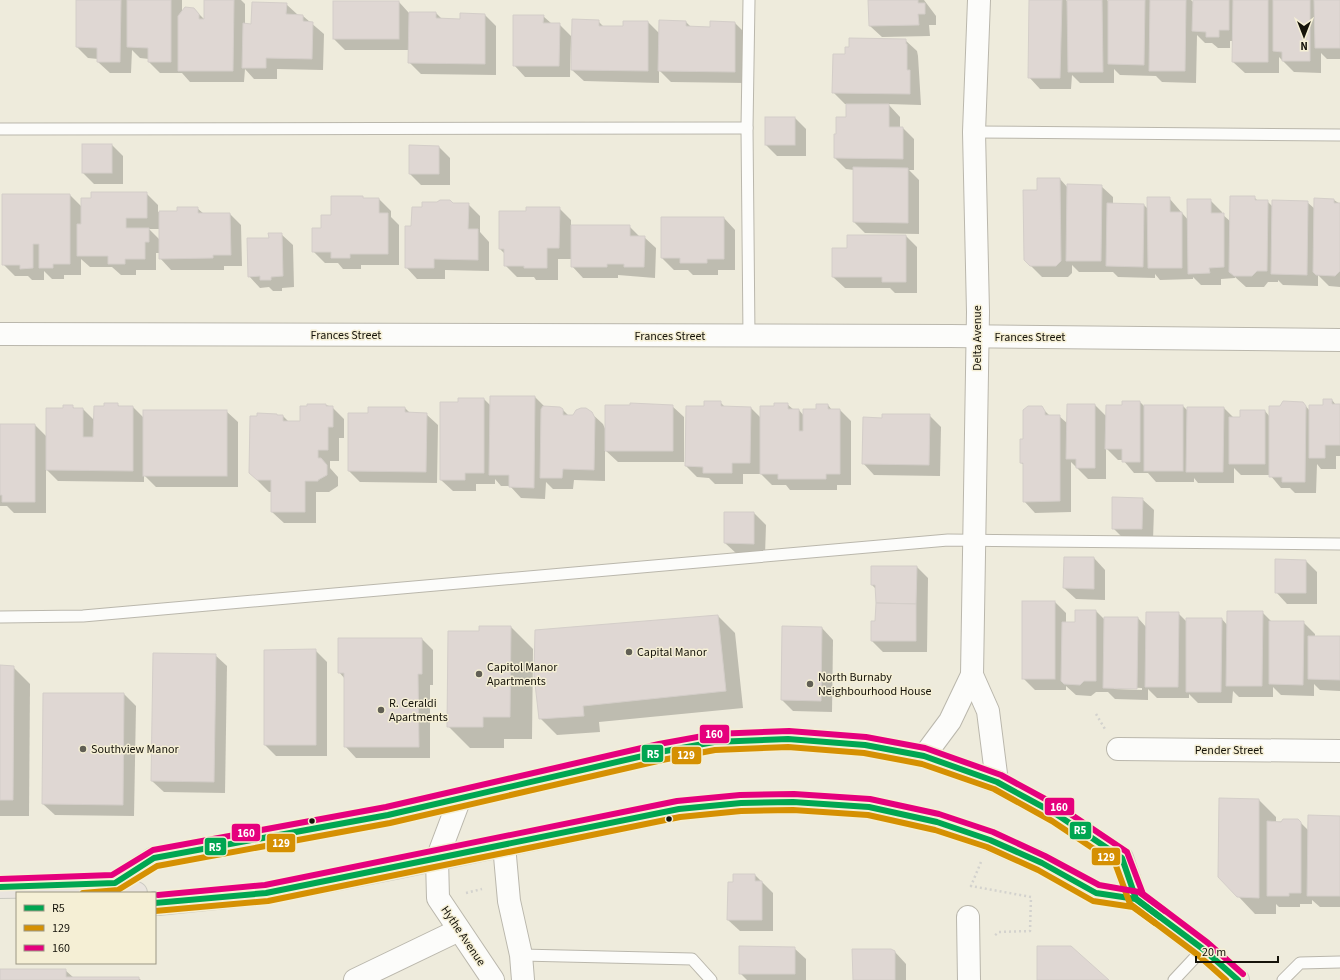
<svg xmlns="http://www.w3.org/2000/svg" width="1340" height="980" font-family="'Source Sans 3',sans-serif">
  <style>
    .shadow { fill: #0003; fill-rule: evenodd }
    .building { fill: #dfd7d3; stroke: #d4cec9 }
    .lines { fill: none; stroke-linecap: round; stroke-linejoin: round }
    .service-casing { stroke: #bab7ac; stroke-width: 13 }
    .minor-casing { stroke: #bab7ac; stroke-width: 24 }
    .tertiary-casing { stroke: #bab7ac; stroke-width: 24 }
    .primary-casing { stroke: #cac9c1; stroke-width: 24 }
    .path { stroke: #d3d2ce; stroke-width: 2.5; stroke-dasharray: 2 3; stroke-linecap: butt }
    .service { stroke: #fcfcfa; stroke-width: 11 }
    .minor { stroke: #fcfcfa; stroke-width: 22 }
    .tertiary { stroke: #fcfcfa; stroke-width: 22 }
    .primary { stroke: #eae5df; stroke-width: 22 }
    .bus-1-casing { stroke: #f5efd5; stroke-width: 9 }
    .bus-2-casing { stroke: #f5efd5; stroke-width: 9 }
    .bus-3-casing { stroke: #f5efd5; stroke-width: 9 }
    .bus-1 { stroke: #00a651; stroke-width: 6 }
    .bus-2 { stroke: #d59002; stroke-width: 6 }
    .bus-3 { stroke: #e5007d; stroke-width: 6 }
    .poi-dot { fill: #615f54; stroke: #f5efd5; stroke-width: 1.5 }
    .bus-dot { fill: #15130a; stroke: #f5efd5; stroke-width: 1.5 }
    .labels { text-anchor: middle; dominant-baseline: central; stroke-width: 3; stroke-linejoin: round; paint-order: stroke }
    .street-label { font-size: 12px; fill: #15130a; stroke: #f5efd5 }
    .poi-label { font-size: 12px; fill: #15130a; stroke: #f5efd5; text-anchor: start }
    .line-badge { stroke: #f5efd5; stroke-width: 1.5 }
    .badge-label { font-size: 11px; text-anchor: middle; font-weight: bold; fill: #fff }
  </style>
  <rect width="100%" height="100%" fill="#eeebdc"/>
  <g class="shadow">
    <polygon points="77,0 182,0 182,13 194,9 205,20 205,0 241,0 245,4 245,24 252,25 286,4 298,15 303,16 324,34 323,70 277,69 277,79 254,79 245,69 244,82 190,82 182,73 160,73 149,62 149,59 140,58 132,50 131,73 110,73 98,62 98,59 88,58 77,47"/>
    <polygon points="869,0 924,0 936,16 936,25 929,25 930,36 882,37 870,26"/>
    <polygon points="1030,0 1066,0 1068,2 1068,0 1107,0 1109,2 1109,0 1150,0 1151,2 1151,0 1191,0 1194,3 1194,0 1340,0 1340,59 1327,59 1321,53 1321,73 1294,72 1279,57 1279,73 1245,73 1233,62 1233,41 1230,41 1230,48 1218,48 1212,43 1205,43 1197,35 1196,83 1162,82 1156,76 1120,75 1114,69 1114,83 1080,83 1072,75 1071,89 1040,89 1029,77"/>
    <polygon points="334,2 399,2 409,13 436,13 442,19 461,20 461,14 485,15 496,26 496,75 421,74 409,62 410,50 345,50 334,39"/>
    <polygon points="543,16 552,24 559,24 571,36 570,77 525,77 514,65"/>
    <polygon points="598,21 604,27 624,27 648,22 660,34 686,22 692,28 711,28 735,23 746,34 746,83 671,82 659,70 659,83 584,81 572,70"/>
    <polygon points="905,40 917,51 918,56 921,105 888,104 900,117 900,128 903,128 914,139 914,170 909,170 919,180 919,234 865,233 854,222 854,170 846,169 835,158 837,135 847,118 847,104 845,104 833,92 846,55"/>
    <polygon points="795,118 806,129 806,156 777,156 766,145"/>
    <polygon points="112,145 123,156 123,184 94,184 83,173"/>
    <polygon points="439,147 450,158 450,185 421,185 410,174"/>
    <polygon points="1060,179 1068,188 1101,186 1113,197 1113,204 1144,205 1148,209 1169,198 1189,221 1210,200 1222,212 1222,214 1231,222 1254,197 1258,201 1267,201 1273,207 1307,202 1315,209 1315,199 1334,200 1340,204 1340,287 1329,286 1318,275 1318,286 1283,285 1278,280 1278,282 1268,282 1264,287 1246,287 1235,277 1235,278 1221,279 1221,285 1201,285 1193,277 1193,279 1160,280 1155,274 1155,278 1118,277 1113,272 1079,272 1072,265 1072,273 1068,277 1042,277 1025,260 1038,191"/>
    <path d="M 146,193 L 158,205 L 158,212 L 178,212 L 197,208 L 204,214 L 230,214 L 241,225 L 242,266 L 224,266 L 224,270 L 171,270 L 160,258 L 160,253 L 156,253 L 156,270 L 136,270 L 136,275 L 121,275 L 112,267 L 90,267 L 81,259 L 81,275 L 64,275 L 64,279 L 52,279 L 44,271 L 44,280 L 32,280 L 28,276 L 15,276 L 3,264 L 70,195 L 82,207 ZM 149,229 L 160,229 L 160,240 Z"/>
    <polygon points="362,197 365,199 379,199 391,211 391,217 399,225 399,265 361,265 361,269 343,269 338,263 325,263 313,251 322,229 332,216"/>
    <polygon points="452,204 468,204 480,216 480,232 489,242 489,271 445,270 445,279 417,279 406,267 412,227"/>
    <polygon points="559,208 571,220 571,226 629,226 640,237 644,237 656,248 655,278 618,275 618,278 583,278 572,266 572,259 558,259 558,280 536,280 534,277 517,277 505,265 505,254 500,249 527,212"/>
    <polygon points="662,218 724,218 735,230 735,270 718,270 718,275 693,275 688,270 674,270 662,258"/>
    <polygon points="281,234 293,245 294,287 282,288 282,291 273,291 269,287 260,288 249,276 270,239"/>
    <polygon points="906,236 917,247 917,293 895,293 890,288 845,288 833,277 848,249"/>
    <polygon points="491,397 535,397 545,407 563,410 569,416 591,413 603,424 606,431 606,406 653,404 655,406 672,406 684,417 684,462 618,462 605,450 605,481 574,480 573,489 553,489 546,482 545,499 521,498 510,486 501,486 495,479 495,484 476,484 476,491 453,491 441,480 459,403 484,399 491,406"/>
    <polygon points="1332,400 1336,405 1340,405 1340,456 1336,456 1336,469 1321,469 1317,464 1316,493 1295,493 1290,488 1281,488 1270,475 1241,475 1234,468 1234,483 1198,483 1194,478 1194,482 1156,482 1148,473 1134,473 1123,460 1118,460 1106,448 1106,479 1088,479 1071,462 1071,512 1035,513 1024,501 1024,465 1021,463 1024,440 1041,407 1050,416 1059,416 1068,424 1095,405 1107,417 1123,406 1123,402 1140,402 1144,406 1183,406 1188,411 1224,408 1234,418 1241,418 1265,411 1270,417 1281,407 1303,403 1310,411 1324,406"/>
    <polygon points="720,402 725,407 751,408 761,418 775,407 787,404 794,410 799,410 804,416 828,405 832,410 840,410 851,421 851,485 837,485 837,490 790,490 786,485 772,485 761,474 743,474 743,484 715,484 709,478 697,477 686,466 705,407"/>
    <polygon points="117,404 120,407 133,407 144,418 226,411 238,422 238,487 156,487 144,475 144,482 58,481 46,469 46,513 14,513 7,506 0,506 0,425 35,425 47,437 64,409 72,406 75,409 83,409 95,421 105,407"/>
    <polygon points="326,405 332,407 344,419 344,438 339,438 339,461 330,461 330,468 338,477 338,486 329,492 316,492 316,523 284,523 272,512 272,492 269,492 250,473 278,416 283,416 289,422 301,422"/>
    <polygon points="405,408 410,413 426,414 438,425 437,483 360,482 349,471 369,414"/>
    <polygon points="929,415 941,427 940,476 874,475 863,463 883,419"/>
    <polygon points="1142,499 1154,510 1153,540 1125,540 1113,528"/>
    <polygon points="725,513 754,513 766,525 765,555 737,554 725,543"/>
    <polygon points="1094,558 1105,570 1105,600 1076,599 1064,588"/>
    <polygon points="1306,561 1317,572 1317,604 1287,604 1276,592"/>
    <polygon points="917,567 928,578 927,652 883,652 872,641 876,622 876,589 872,585"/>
    <path d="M 1055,602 L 1066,613 L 1066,623 L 1076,623 L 1096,611 L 1105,620 L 1138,618 L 1146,627 L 1178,613 L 1187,622 L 1222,619 L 1228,626 L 1262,612 L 1272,622 L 1303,622 L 1315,634 L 1315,637 L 1340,637 L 1340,691 L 1320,690 L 1314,684 L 1314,696 L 1281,695 L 1273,687 L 1273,697 L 1239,697 L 1233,691 L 1232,703 L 1198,703 L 1189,694 L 1189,698 L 1157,698 L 1148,689 L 1148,700 L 1115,699 L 1108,692 L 1096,692 L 1091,696 L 1076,695 L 1066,686 L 1066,690 L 1035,690 L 1023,678 ZM 1114,687 L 1142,688 L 1142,690 L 1114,689 Z"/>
    <polygon points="718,616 735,633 743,708 599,722 600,732 557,735 540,718 536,631"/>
    <polygon points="511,627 533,649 532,739 504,739 504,748 470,748 448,726 480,632"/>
    <polygon points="822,628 833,640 832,712 793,711 782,700"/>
    <polygon points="422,639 433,650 433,685 430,685 430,758 356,758 345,746 345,679 339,672"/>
    <polygon points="315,650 327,662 327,756 276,756 265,745"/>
    <polygon points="215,655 227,666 225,793 164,792 152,781"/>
    <polygon points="0,666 13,667 30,684 29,816 0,816"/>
    <polygon points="44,694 124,694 136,706 134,816 55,815 43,804"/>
    <polygon points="1220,799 1259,800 1276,817 1276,822 1298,820 1309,831 1340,817 1340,907 1320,907 1312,900 1312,904 1300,904 1300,907 1279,907 1276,904 1276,914 1255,914 1238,896"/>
    <polygon points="755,875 773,893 773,931 740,931 728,920 734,883"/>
    <polygon points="794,948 806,959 806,980 747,980 740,973"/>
    <polygon points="895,952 906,964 906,980 853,980"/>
    <polygon points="0,970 65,970 74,978 138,978 141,980 0,980"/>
  </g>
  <g class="building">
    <polygon points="76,0 121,0 120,62 97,62 97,48 76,47"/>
    <polygon points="127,0 171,0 171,62 148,62 148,48 127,47"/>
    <polygon points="204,0 234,0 233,71 178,71 178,16 185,7 194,8 199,14 199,19 204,19"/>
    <polygon points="868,0 918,0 918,3 925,3 925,14 918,14 919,25 869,26"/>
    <polygon points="1029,0 1062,0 1060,78 1028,78"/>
    <polygon points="1067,0 1102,0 1103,72 1068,72"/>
    <polygon points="1108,0 1145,0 1144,65 1108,64"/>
    <polygon points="1150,0 1186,0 1185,71 1149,71"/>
    <polygon points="1193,0 1229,0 1229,30 1219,30 1219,37 1206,37 1206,32 1192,31"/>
    <polygon points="1233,0 1268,0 1268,62 1232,62"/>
    <polygon points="1273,0 1310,0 1310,61 1282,61 1282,52 1273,51"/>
    <polygon points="1314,0 1340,0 1340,48 1315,48"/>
    <rect x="333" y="1" width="66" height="38"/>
    <polygon points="252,2 287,3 286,14 303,15 303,21 313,22 312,59 266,58 266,68 242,68 243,23 251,24"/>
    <polygon points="409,12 436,12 436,18 460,19 460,13 485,14 485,64 408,63"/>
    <polygon points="513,15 544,15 543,23 560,23 559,66 513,66"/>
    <polygon points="572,19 599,20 599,26 623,26 623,21 648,21 648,71 571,70"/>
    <polygon points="659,20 686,21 686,26 710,27 710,21 735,22 735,72 658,71"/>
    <polygon points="849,38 906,39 906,44 907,44 907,70 910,70 910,94 832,93 833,54 845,54 845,47 849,47"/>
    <polygon points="846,104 889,104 889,127 903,127 903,159 834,158 834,134 836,134 836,117 846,117"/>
    <rect x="765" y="117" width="30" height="28"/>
    <rect x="82" y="144" width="30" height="29"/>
    <polygon points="409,145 439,146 439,174 409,174"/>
    <polygon points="853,167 908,168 908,223 853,222"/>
    <polygon points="1037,178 1060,178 1061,261 1056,266 1030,266 1024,260 1023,190 1037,190"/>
    <polygon points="1067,184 1102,185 1101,261 1066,261"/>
    <polygon points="91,192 147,192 147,218 126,218 126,228 149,228 149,242 145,242 145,259 125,259 125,264 108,264 108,256 77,256 77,224 81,224 81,198 91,198"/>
    <polygon points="2,194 70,194 70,264 53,264 53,268 39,268 39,244 33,244 33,268 20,269 20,265 2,265"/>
    <polygon points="331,196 363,196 363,198 379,198 379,213 388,213 388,254 350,254 350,258 331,258 331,252 312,252 312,228 321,228 321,215 331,215"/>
    <polygon points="1230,196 1255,196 1255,200 1268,200 1267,271 1257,271 1252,276 1234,276 1229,272"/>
    <polygon points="1147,197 1170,197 1170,212 1182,212 1182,268 1148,268"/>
    <polygon points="1314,198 1334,199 1334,203 1340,203 1340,271 1335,276 1316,275 1313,272"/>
    <polygon points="1187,199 1211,199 1211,213 1224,213 1224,267 1209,268 1210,273 1188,274"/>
    <polygon points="440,200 450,200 453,203 469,203 468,229 478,229 478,260 434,259 434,268 405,268 405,226 411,226 412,207 422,207 422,202 437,202"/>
    <polygon points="1272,200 1308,201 1307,275 1271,274"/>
    <polygon points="1107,203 1144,204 1143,267 1106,266"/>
    <polygon points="177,207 198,207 198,213 230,213 231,255 213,255 213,258 159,259 159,211 177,211"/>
    <polygon points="526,207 560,207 559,248 547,248 547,268 524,268 524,266 504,266 504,249 499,249 499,211 526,211"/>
    <polygon points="661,217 724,217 724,259 707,259 707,263 680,263 680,258 661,258"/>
    <polygon points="571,225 630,225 630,236 645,236 644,267 624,267 624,264 607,264 607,267 571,267"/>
    <polygon points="268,233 282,233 283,276 271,277 271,280 260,280 260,276 248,277 247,238 269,238"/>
    <polygon points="847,235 906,235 906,282 882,282 882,277 832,277 832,248 847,248"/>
    <polygon points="490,396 535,396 534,488 509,487 509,475 489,475"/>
    <polygon points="458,398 484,398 484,473 465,473 465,480 440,480 440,402 458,402"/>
    <polygon points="1323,399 1332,399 1332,404 1340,404 1340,445 1325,445 1325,458 1309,458 1309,405 1323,405"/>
    <polygon points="704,401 721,401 721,406 751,407 750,463 732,463 732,473 703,473 703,467 685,466 686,406 704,406"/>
    <polygon points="1122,401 1140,401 1140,462 1122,462 1122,449 1105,449 1106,405 1122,405"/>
    <polygon points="1283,401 1303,402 1306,406 1305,482 1282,482 1282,477 1269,477 1269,406 1280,406"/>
    <polygon points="104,403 118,403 118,406 133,406 133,471 46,470 46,408 63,408 63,405 73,405 73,408 83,408 83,437 93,437 94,406 104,406"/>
    <polygon points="630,403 673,405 673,451 605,451 605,405 630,405"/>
    <polygon points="774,403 788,403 788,409 799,409 799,431 803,431 803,409 816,409 816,404 828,404 828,409 840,409 840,474 826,474 826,479 778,479 778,474 760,474 760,406 774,406"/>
    <polygon points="307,404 326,404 326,406 333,406 333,427 328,427 328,450 318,450 318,458 321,458 327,465 327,475 318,480 318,481 305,481 305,512 271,512 271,480 257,480 249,473 250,416 257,416 257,413 277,414 277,415 283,415 283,421 300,421 300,406 307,406"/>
    <polygon points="1067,404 1095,404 1095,468 1076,468 1076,459 1066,459"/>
    <rect x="1144" y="405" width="39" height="66"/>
    <polygon points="543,406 560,407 563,409 563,415 573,415 576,410 581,408 586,408 592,412 595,418 594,470 563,469 562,478 540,478 541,409"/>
    <polygon points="1028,406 1042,406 1045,411 1045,415 1060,415 1060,501 1023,502 1023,463 1020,463 1020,439 1023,439 1023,410"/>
    <polygon points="368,407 405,407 405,412 427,413 426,472 348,471 348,413 368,413"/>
    <polygon points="1187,407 1224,407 1223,472 1186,472"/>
    <rect x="143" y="410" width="84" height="66"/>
    <polygon points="1240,410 1265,410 1265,464 1229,464 1229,417 1240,417"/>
    <polygon points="882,414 930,414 929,465 862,464 863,417 882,418"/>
    <polygon points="0,424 35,424 35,502 2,502 2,495 0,495"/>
    <polygon points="1112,497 1143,498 1142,529 1112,529"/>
    <polygon points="724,512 754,512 754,544 724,543"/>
    <polygon points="1064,557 1094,557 1094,589 1063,588"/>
    <polygon points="1275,559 1306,560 1306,593 1275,593"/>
    <polygon points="871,566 917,566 916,604 876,603 875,585 871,585"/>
    <rect x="1022" y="601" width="33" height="78"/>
    <polygon points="876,603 916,604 916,641 871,641 871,621 875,621"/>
    <polygon points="1075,610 1096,610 1096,681 1084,681 1080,685 1064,684 1061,681 1062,622 1075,622"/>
    <polygon points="1227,611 1263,611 1262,686 1226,686"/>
    <polygon points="1146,612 1179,612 1178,687 1145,687"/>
    <polygon points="718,615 726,691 583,706 584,716 539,719 534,675 535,630"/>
    <polygon points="1104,617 1138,617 1137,689 1103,688"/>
    <polygon points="1186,618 1222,618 1221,692 1186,692"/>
    <polygon points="1269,621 1304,621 1303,685 1269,684"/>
    <polygon points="479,626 511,626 510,717 483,717 483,727 447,727 448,631 479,631"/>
    <polygon points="782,626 822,627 821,701 781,700"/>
    <polygon points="1308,636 1340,636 1340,680 1308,679"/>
    <polygon points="338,638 422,638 422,674 418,674 419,747 344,747 344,673 338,673"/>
    <polygon points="316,649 316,745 264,745 264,650"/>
    <polygon points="153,653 216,654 214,782 151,781"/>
    <polygon points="0,665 14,666 13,800 0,800"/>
    <polygon points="43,693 124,693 123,805 42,804"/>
    <polygon points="1219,798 1259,799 1259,898 1237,897 1218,877"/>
    <polygon points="1308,815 1340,816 1340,896 1307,896"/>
    <polygon points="1283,819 1298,819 1301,822 1301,893 1289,893 1289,896 1267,896 1267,821 1281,822"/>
    <polygon points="733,874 755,874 755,881 762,881 762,920 727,920 728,882 733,882"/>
    <polygon points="739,946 795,947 795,974 739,974"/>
    <polygon points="1037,946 1071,946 1109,980 1037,980"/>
    <polygon points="852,949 891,949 895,951 895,980 853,980"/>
    <polygon points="0,969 66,969 66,977 139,977 139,980 0,980"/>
  </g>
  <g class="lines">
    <defs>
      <g id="service">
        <polyline points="749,0 747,128 749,336"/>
        <polyline points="0,129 747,128"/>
        <polyline points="974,132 1340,135"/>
        <polyline points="0,617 83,616 948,540 1340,544"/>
        <polyline points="521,955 692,959 711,980"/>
        <polyline points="1174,980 1203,949"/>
        <polyline points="1283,980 1300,963 1340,962"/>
      </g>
      <g id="minor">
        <polyline points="0,334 950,336 1340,340"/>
        <polyline points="1118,749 1340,751"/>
        <polyline points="460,798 437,859 438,898 493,980"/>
        <polyline points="504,845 509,901 521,955 523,980"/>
        <polyline points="968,917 969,980"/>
        <polyline points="355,980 459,930"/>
      </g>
      <g id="tertiary">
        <polyline points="972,675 988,711 997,782"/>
        <polyline points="924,756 950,721 972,675 978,312 974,132 979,0"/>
      </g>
      <g id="primary">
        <polyline points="115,883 136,893"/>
        <polyline points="0,887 66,886 115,883 154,858 388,815 660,752 714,742 788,739 865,745 924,756 997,782 1056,814 1122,858 1136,899"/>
        <polyline points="155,903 158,904 266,893 395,868 679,809 741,803 793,802 869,807 937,822 990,840 1042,863 1096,893 1136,899 1203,949 1238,980"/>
      </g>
    </defs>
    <use href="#service" class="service-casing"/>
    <use href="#minor" class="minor-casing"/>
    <use href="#tertiary" class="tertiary-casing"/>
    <use href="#primary" class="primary-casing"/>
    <g class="path">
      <polyline points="1096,714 1105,729"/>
      <polyline points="981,862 971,886 1031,897 1030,931 999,932 994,936"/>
      <polyline points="466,893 482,889"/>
    </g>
    <use href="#service" class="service"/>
    <use href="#minor" class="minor"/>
    <use href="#tertiary" class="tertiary"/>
    <use href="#primary" class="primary"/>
    <defs>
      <g id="bus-1">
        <polyline points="0,887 115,883 154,858 388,815 660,752 714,742 788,739 865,745 924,756 997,782 1056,814 1122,858 1136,899 1203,949 1238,980"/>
        <polyline points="155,903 266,893 679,809 741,803 793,802 869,807 937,822 990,840 1042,863 1096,893 1136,899 1160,917"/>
      </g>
      <g id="bus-2">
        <polyline points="83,893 118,890 157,866 390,823 662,760 715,750 788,747 864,753 922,764 994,789 1052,821 1115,863 1130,904 1198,955 1226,980"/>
        <polyline points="155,911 268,901 680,817 741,811 793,810 868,815 935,830 987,847 1038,870 1093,901 1133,907 1155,923"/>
      </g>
      <g id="bus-3">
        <polyline points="0,879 112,875 153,850 386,807 659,744 714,734 789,731 866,737 925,748 1001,775 1060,807 1127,852 1143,894 1208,943 1243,974"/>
        <polyline points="158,895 265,885 677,801 740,795 794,794 870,799 939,814 993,832 1045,856 1099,885 1139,892 1165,911"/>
      </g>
    </defs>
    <use href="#bus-1" class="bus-1-casing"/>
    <use href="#bus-2" class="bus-2-casing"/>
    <use href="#bus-3" class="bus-3-casing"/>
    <use href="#bus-1" class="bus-1"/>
    <use href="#bus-2" class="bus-2"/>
    <use href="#bus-3" class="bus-3"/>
  </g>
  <g class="poi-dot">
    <circle cx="629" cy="652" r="4"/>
    <circle cx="479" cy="674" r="4"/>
    <circle cx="810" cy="684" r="4"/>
    <circle cx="381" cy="710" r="4"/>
    <circle cx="83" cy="749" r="4"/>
  </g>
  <g class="bus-dot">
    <circle cx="669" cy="819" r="3.5"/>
    <circle cx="312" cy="821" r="3.5"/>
  </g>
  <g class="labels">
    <g class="street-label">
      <text x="346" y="335">Frances Street</text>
      <text x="670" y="336">Frances Street</text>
      <text x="1030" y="337">Frances Street</text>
      <text transform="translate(977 338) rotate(-90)">Delta Avenue</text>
      <text x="1229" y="750">Pender Street</text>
      <text transform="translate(463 936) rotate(56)">Hythe Avenue</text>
    </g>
    <g class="poi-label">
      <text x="637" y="652">Capital Manor</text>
      <text x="487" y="667">Capitol Manor<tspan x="487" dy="14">Apartments</tspan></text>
      <text x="818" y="677">North Burnaby<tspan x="818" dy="14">Neighbourhood House</tspan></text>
      <text x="389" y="703">R. Ceraldi<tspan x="389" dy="14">Apartments</tspan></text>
      <text x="91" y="749">Southview Manor</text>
    </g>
  </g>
  <g class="line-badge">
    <rect x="699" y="724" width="31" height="20" rx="4" fill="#e5007d"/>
    <rect x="641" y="744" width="23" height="19" rx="4" fill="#00a651"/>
    <rect x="671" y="746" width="31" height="19" rx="4" fill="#d59002"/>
    <rect x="1044" y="797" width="31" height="19" rx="4" fill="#e5007d"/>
    <rect x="1069" y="821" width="23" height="19" rx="4" fill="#00a651"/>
    <rect x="231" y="823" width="30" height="19" rx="4" fill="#e5007d"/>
    <rect x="266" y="833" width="30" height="20" rx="4" fill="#d59002"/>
    <rect x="204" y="837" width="23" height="19" rx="4" fill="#00a651"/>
    <rect x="1091" y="847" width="30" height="19" rx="4" fill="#d59002"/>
  </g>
  <g class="badge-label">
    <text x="714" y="738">160</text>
    <text x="653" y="758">R5</text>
    <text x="686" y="759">129</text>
    <text x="1059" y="811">160</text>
    <text x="1080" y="834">R5</text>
    <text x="246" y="837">160</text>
    <text x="281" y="847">129</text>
    <text x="215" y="851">R5</text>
    <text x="1106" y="861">129</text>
  </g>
  <rect x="16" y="892" width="140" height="72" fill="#f5efd5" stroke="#9b9784"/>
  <rect x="24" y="905" width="20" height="6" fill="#00a651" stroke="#9b9784"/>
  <text x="52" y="912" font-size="12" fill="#15130a">R5</text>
  <rect x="24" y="925" width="20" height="6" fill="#d59002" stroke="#9b9784"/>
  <text x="52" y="932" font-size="12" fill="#15130a">129</text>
  <rect x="24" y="945" width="20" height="6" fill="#e5007d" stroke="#9b9784"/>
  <text x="52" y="952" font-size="12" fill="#15130a">160</text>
  <g transform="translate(1304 36) rotate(180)" stroke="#f5efd5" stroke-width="3" paint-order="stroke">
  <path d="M0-3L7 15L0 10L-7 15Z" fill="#15130a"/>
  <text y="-6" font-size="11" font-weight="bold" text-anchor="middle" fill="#15130a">N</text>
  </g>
  <path d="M1196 956v6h82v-6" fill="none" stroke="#15130a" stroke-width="2"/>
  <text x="1202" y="956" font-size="12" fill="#15130a" stroke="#f5efd5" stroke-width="3" paint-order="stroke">20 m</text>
</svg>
